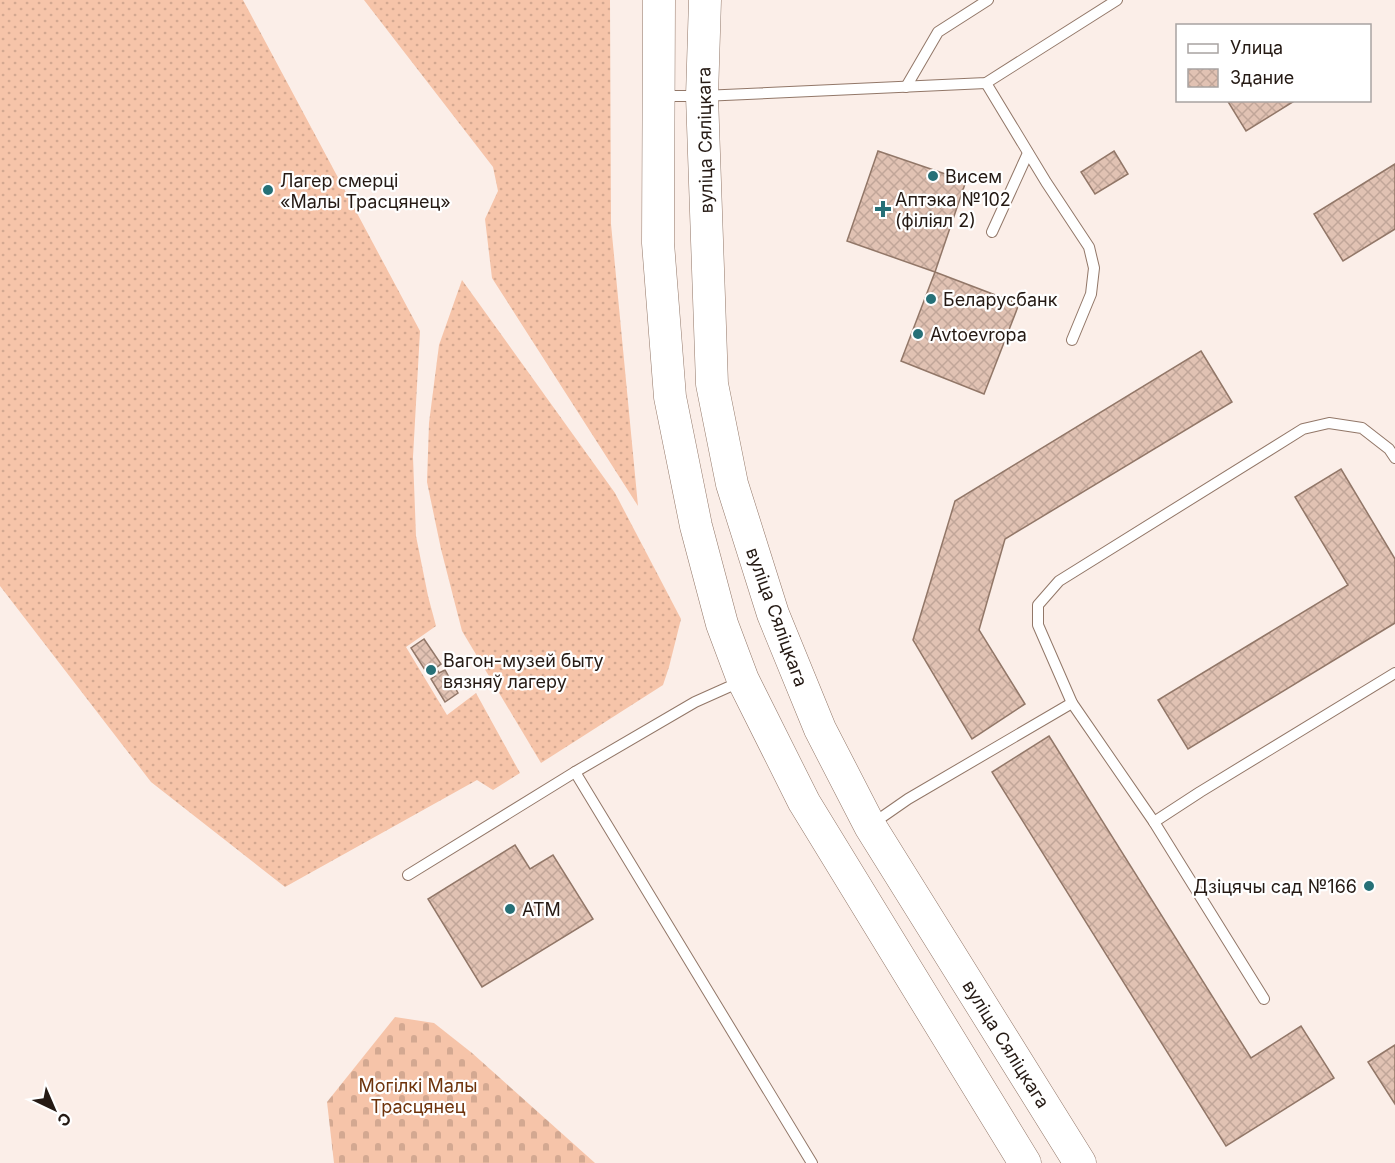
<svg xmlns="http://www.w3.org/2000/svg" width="1395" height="1163" font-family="Inter,sans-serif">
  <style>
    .grass { fill: url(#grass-dots) }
    .cemetery { fill: url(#cemetery-stones) }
    .building { fill: url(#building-cross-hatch); stroke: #927768; stroke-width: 1.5 }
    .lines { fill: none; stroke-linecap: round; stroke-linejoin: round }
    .lane-casing { stroke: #927768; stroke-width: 12 }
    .secondary-casing { stroke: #927768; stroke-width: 33 }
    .lane { stroke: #fff; stroke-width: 10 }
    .secondary { stroke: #fff; stroke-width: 32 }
    .poi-dot { fill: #267077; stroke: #fff; stroke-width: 2 }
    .labels { text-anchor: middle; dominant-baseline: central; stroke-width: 4.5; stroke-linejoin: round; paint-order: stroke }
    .street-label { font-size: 18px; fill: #251a14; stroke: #fff }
    .poi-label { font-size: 18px; fill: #251a14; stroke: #fff; text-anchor: start }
    .park-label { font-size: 18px; fill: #6e330b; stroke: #fff }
  </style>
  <defs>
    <pattern id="grass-dots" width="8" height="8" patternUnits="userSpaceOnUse" patternTransform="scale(1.5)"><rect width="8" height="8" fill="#f6c4a9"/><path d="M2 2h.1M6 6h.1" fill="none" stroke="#d3a891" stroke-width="1.8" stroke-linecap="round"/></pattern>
    <pattern id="cemetery-stones" width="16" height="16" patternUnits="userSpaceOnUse" patternTransform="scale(1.5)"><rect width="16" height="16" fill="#f6c4a9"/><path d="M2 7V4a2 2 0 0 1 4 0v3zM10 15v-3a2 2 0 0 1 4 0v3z" fill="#d3a891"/></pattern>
    <pattern id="building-cross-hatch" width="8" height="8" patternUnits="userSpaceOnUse" patternTransform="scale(1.5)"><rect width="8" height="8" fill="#e1c2b3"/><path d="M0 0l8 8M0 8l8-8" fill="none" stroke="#c1a699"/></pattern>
  </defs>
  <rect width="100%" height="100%" fill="#fbeee8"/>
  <g class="grass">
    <polygon points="0,0 243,0 420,331 413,457 416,536 428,596 436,626 406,647 447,715 476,693 520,773 493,790 477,780 285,887 151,782 0,586"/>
    <polygon points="364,0 610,0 611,224 638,506 492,278 485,219 498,191 493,167"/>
    <polygon points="462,280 615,493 681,619 669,667 663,685 541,763 462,631 441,549 427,482 429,423 439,345"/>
  </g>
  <polygon class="cemetery" points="395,1017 434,1023 472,1053 595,1163 334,1163 327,1102"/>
  <g class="building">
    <polygon points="1227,100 1296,100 1246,131"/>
    <polygon points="878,151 966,181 935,272 847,241"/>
    <polygon points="1114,151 1128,174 1095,194 1081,172"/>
    <polygon points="1395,164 1395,229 1343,261 1314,214"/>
    <polygon points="935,272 1019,304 984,394 901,361"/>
    <polygon points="1201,351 1232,402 1005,539 979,630 1025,704 972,739 913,640 955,501"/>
    <polygon points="1341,469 1395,559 1395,623 1188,749 1158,700 1348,585 1295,497"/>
    <polygon points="424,639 441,664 436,668 439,673 445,670 458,693 445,702 431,679 435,676 432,671 427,673 411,648"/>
    <polygon points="1049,736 1251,1058 1301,1026 1334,1078 1226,1146 992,772"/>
    <polygon points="515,845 530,869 553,855 593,919 482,987 428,899"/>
    <polygon points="1395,1045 1395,1104 1368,1062"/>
  </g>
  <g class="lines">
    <defs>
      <g id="lane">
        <polyline points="986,83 1046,182 1089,247 1094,268 1091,294 1072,340"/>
        <polyline points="906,87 938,32 988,0"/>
        <polyline points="661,96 702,96 986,83 1117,0"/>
        <polyline points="992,232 1028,153"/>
        <polyline points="742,681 695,702 575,772 812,1163"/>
        <polyline points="1154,822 1200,792 1395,673"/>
        <polyline points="872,824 908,799 1072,703"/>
        <polyline points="408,875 575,772"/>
        <polyline points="1264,999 1154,822 1072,703 1038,625 1038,605 1059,581 1303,429 1329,423 1362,428 1389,449 1395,458"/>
      </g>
      <g id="secondary">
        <polyline points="659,0 658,243 670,397 696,526 722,624 743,680 804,802 1025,1163"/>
        <polyline points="705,0 702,96 712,384 732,484 773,614 820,729 870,826 1080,1163"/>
      </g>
    </defs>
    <use href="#lane" class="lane-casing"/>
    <use href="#secondary" class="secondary-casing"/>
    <use href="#lane" class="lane"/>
    <use href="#secondary" class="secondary"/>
  </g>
  <g class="poi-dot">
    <circle cx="933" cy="176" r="6"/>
    <circle cx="268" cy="190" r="6"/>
    <path d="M880 200h6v6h6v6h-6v6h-6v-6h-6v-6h6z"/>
    <circle cx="931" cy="299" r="6"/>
    <circle cx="918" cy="334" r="6"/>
    <circle cx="431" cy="670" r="6"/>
    <circle cx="1369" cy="886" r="6"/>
    <circle cx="510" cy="909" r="6"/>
  </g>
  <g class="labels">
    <g class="street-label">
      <text transform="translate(705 140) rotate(-91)">вуліца Сяліцкага</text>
      <text transform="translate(777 617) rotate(70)">вуліца Сяліцкага</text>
      <text transform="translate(1006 1044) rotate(58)">вуліца Сяліцкага</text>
    </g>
    <g class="poi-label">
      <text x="945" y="176">Висем</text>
      <text x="280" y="180">Лагер смерці<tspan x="280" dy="21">«Малы Трасцянец»</tspan></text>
      <text x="895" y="199">Аптэка №102<tspan x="895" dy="21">(філіял 2)</tspan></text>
      <text x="943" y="299">Беларусбанк</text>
      <text x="930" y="334">Avtoevropa</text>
      <text x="443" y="660">Вагон-музей быту<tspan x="443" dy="21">вязняў лагеру</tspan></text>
      <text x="1357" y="886" text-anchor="end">Дзіцячы сад №166</text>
      <text x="522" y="909">АТМ</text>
    </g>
    <g class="park-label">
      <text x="418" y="1085">Могілкі Малы<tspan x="418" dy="21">Трасцянец</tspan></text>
    </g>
  </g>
  <rect x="1176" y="24" width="195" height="78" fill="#ffffff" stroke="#a8a3a1" stroke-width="1.5"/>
  <rect x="1188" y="44" width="30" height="9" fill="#ffffff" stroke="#a8a3a1" stroke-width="1.5"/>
  <text x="1230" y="54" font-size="18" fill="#251a14">Улица</text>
  <rect x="1188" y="69" width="30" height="18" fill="url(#building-cross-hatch)" stroke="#a8a3a1" stroke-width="1.5"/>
  <text x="1230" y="84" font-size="18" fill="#251a14">Здание</text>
  <g transform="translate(54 1109) rotate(136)" stroke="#ffffff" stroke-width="4.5" paint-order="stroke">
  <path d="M0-4.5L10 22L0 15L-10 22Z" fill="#251a14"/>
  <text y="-9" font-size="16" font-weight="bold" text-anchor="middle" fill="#251a14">С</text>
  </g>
</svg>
